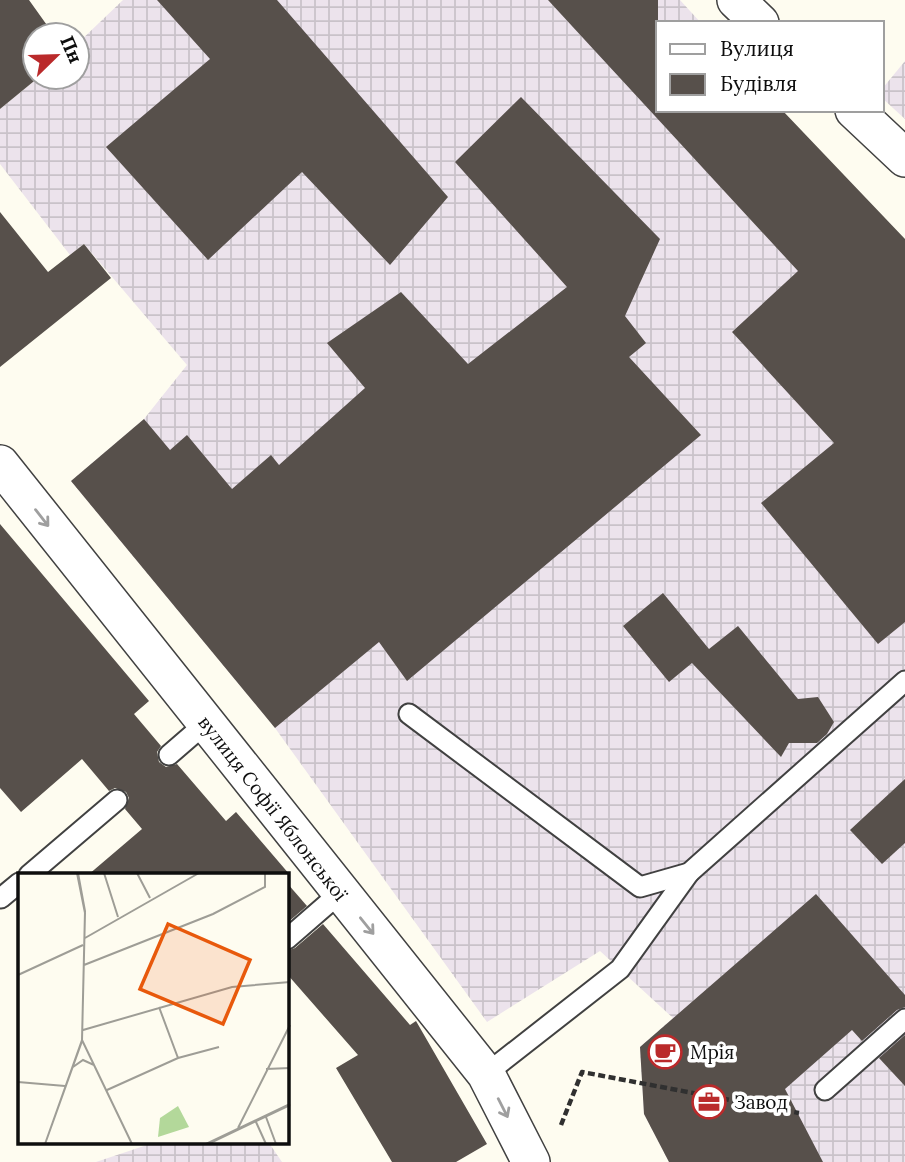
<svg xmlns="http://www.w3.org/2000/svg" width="905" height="1162" font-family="Lora,serif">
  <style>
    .industrial { fill: url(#industrial-grid) }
    .building { fill: #57504b }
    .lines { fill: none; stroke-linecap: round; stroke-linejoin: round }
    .service-casing { stroke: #414141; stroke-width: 23 }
    .minor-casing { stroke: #414141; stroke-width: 40 }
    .path { stroke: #303030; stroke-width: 4.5; stroke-dasharray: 7 3.5; stroke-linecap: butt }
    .service { stroke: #fff; stroke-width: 19 }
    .minor { stroke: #fff; stroke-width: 37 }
    .oneway { stroke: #9f9f9f }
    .labels { text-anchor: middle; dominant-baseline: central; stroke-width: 7; stroke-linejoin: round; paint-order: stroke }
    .street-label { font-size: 19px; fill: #0e0e0e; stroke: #fff }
    .poi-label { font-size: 19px; fill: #0e0e0e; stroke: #fff; text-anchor: start }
    .inset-road { fill: none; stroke: #9e9d96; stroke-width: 2 }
    .view { fill: #e8590c; fill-opacity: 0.15; stroke: #e8590c; stroke-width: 3.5 }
    .inset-edge { fill: none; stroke: #0e0e0e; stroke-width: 3.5 }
  </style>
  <defs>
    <pattern id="industrial-grid" width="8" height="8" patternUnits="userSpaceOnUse" patternTransform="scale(1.75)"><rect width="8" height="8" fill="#ece3ec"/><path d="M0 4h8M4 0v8" fill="none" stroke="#c9c2c9"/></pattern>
  </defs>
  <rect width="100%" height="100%" fill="#fefcf0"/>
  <g class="industrial">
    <polygon points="123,0 680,0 701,23 658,23 658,110 905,240 905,1162 669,1162 644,1114 640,1047 673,1018 600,951 487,1022 275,728 71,481 144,419 187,365 84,244 70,255 0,164 0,109 39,77 77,77 77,44"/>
    <polygon points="905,61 905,119 882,98 882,89"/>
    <polygon points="153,1143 269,1143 282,1162 96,1162"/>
  </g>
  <g class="building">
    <polygon points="0,0 29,0 54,35 35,35 35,77 39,77 0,109"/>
    <polygon points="157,0 277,0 448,197 390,265 302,172 208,260 106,147 210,59"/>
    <polygon points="548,0 658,0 658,110 782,110 905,239 905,622 878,644 761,503 834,443 732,332 798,271"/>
    <polygon points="521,97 660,239 625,316 646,343 629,357 701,435 407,681 379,642 275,728 71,481 144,419 170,450 187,435 232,489 271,455 279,465 365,388 327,343 401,292 468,364 567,287 455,162"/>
    <polygon points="0,212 48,272 84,244 111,278 0,367"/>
    <polygon points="0,524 149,701 134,714 161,746 157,752 159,762 166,767 177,764 226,821 236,812 290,875 88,875 142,829 125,809 129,798 126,792 115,788 109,791 82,759 21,812 0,788"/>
    <polygon points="663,593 709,649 738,626 798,699 818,697 834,722 827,734 817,743 789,743 781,757 692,663 669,682 623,626"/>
    <polygon points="905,779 905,843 882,864 850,830"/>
    <polygon points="287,883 307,906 287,923"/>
    <polygon points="816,894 905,995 905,1007 897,1010 862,1041 852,1030 785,1089 823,1162 669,1162 644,1114 640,1047"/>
    <polygon points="323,924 410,1025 416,1021 487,1144 456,1162 392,1162 336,1068 358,1055 287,974 287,951 295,948"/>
    <polygon points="905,1035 905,1086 879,1058"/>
  </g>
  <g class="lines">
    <defs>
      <g id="service">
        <polyline points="409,714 640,887 689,873 905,681"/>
        <polyline points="169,755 206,723"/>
        <polyline points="29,875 117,800"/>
        <polyline points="1,898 19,883"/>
        <polyline points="287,939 340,893"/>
        <polyline points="486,1074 620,969 689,873"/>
        <polyline points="825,1090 905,1019"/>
      </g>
      <g id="minor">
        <polyline points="736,0 760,23"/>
        <polyline points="854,110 905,158"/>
        <polyline points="0,464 486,1074 531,1162"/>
      </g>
    </defs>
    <use href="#service" class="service-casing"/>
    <use href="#minor" class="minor-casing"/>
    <polyline class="path" points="561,1125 582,1072 799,1113"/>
    <use href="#service" class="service"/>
    <use href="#minor" class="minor"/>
  </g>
  <defs><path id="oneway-shaft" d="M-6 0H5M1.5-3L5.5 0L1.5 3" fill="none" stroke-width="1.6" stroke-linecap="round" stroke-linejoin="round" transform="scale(1.75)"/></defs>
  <g class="oneway">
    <use href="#oneway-shaft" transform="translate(42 518) rotate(52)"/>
    <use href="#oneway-shaft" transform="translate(367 926) rotate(51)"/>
    <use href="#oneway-shaft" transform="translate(503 1108) rotate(63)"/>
  </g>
  <defs>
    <symbol id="cafe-ring" viewBox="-11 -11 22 22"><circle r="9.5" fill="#fff" stroke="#ba2a2b" stroke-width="1.5"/><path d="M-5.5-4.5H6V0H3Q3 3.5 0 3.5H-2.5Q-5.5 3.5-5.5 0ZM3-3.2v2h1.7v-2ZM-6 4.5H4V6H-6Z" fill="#ba2a2b"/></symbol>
    <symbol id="office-ring" viewBox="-11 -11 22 22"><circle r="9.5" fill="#fff" stroke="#ba2a2b" stroke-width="1.5"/><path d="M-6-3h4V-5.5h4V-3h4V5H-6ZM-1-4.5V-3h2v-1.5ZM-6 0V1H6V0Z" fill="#ba2a2b"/></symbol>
  </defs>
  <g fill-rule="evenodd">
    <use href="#cafe-ring" x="646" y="1033" width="38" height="38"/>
    <use href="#office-ring" x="690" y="1083" width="38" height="38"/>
  </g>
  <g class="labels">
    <g class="street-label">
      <text transform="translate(273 808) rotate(52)">вулиця Софії Яблонської</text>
    </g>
    <g class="poi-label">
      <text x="690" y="1052">Мрія</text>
      <text x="734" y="1102">Завод</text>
    </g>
  </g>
  <g transform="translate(18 873)">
    <rect width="271" height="271" fill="#fefcf0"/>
    <path d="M 160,233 L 171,254 L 140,264 L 142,245 Z" fill="#b3d89a"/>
    <path class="inset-road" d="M 86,0 L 100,44M 119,0 L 132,25M 67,65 L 181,0M 66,92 L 195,41 L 247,14 L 247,0M 0,102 L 65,72M 141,134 L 160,185M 65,157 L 214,114 L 272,109M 64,167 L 114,271M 55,194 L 65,187 L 76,192 L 114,271M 248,196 L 272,195M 0,209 L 47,213M 89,217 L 160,185 L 201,174M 248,244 L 258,271M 238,249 L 248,271M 220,255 L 272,152M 27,271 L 64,167 L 67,40 L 59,0M 27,271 L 64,168 L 67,38 L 60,0M 188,271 L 272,231M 190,271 L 272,232"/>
    <path class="view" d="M 150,51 L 232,87 L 205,151 L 122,116 Z"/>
    <rect width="271" height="271" class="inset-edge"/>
  </g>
  <rect x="656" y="21" width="228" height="91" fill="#ffffff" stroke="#9f9f9f" stroke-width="2"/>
  <rect x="670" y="44" width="35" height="10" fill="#ffffff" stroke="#9f9f9f" stroke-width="2"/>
  <text x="720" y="56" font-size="21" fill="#0e0e0e">Вулиця</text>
  <rect x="670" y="74" width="35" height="21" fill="#57504b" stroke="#9f9f9f" stroke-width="2"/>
  <text x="720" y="91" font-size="21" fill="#0e0e0e">Будівля</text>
  <g transform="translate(56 56) rotate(67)"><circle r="33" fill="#ffffff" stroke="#9f9f9f" stroke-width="2"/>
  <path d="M0-5L12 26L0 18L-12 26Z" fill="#ba2a2b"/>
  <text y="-10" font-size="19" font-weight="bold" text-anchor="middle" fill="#0e0e0e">Пн</text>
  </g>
</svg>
